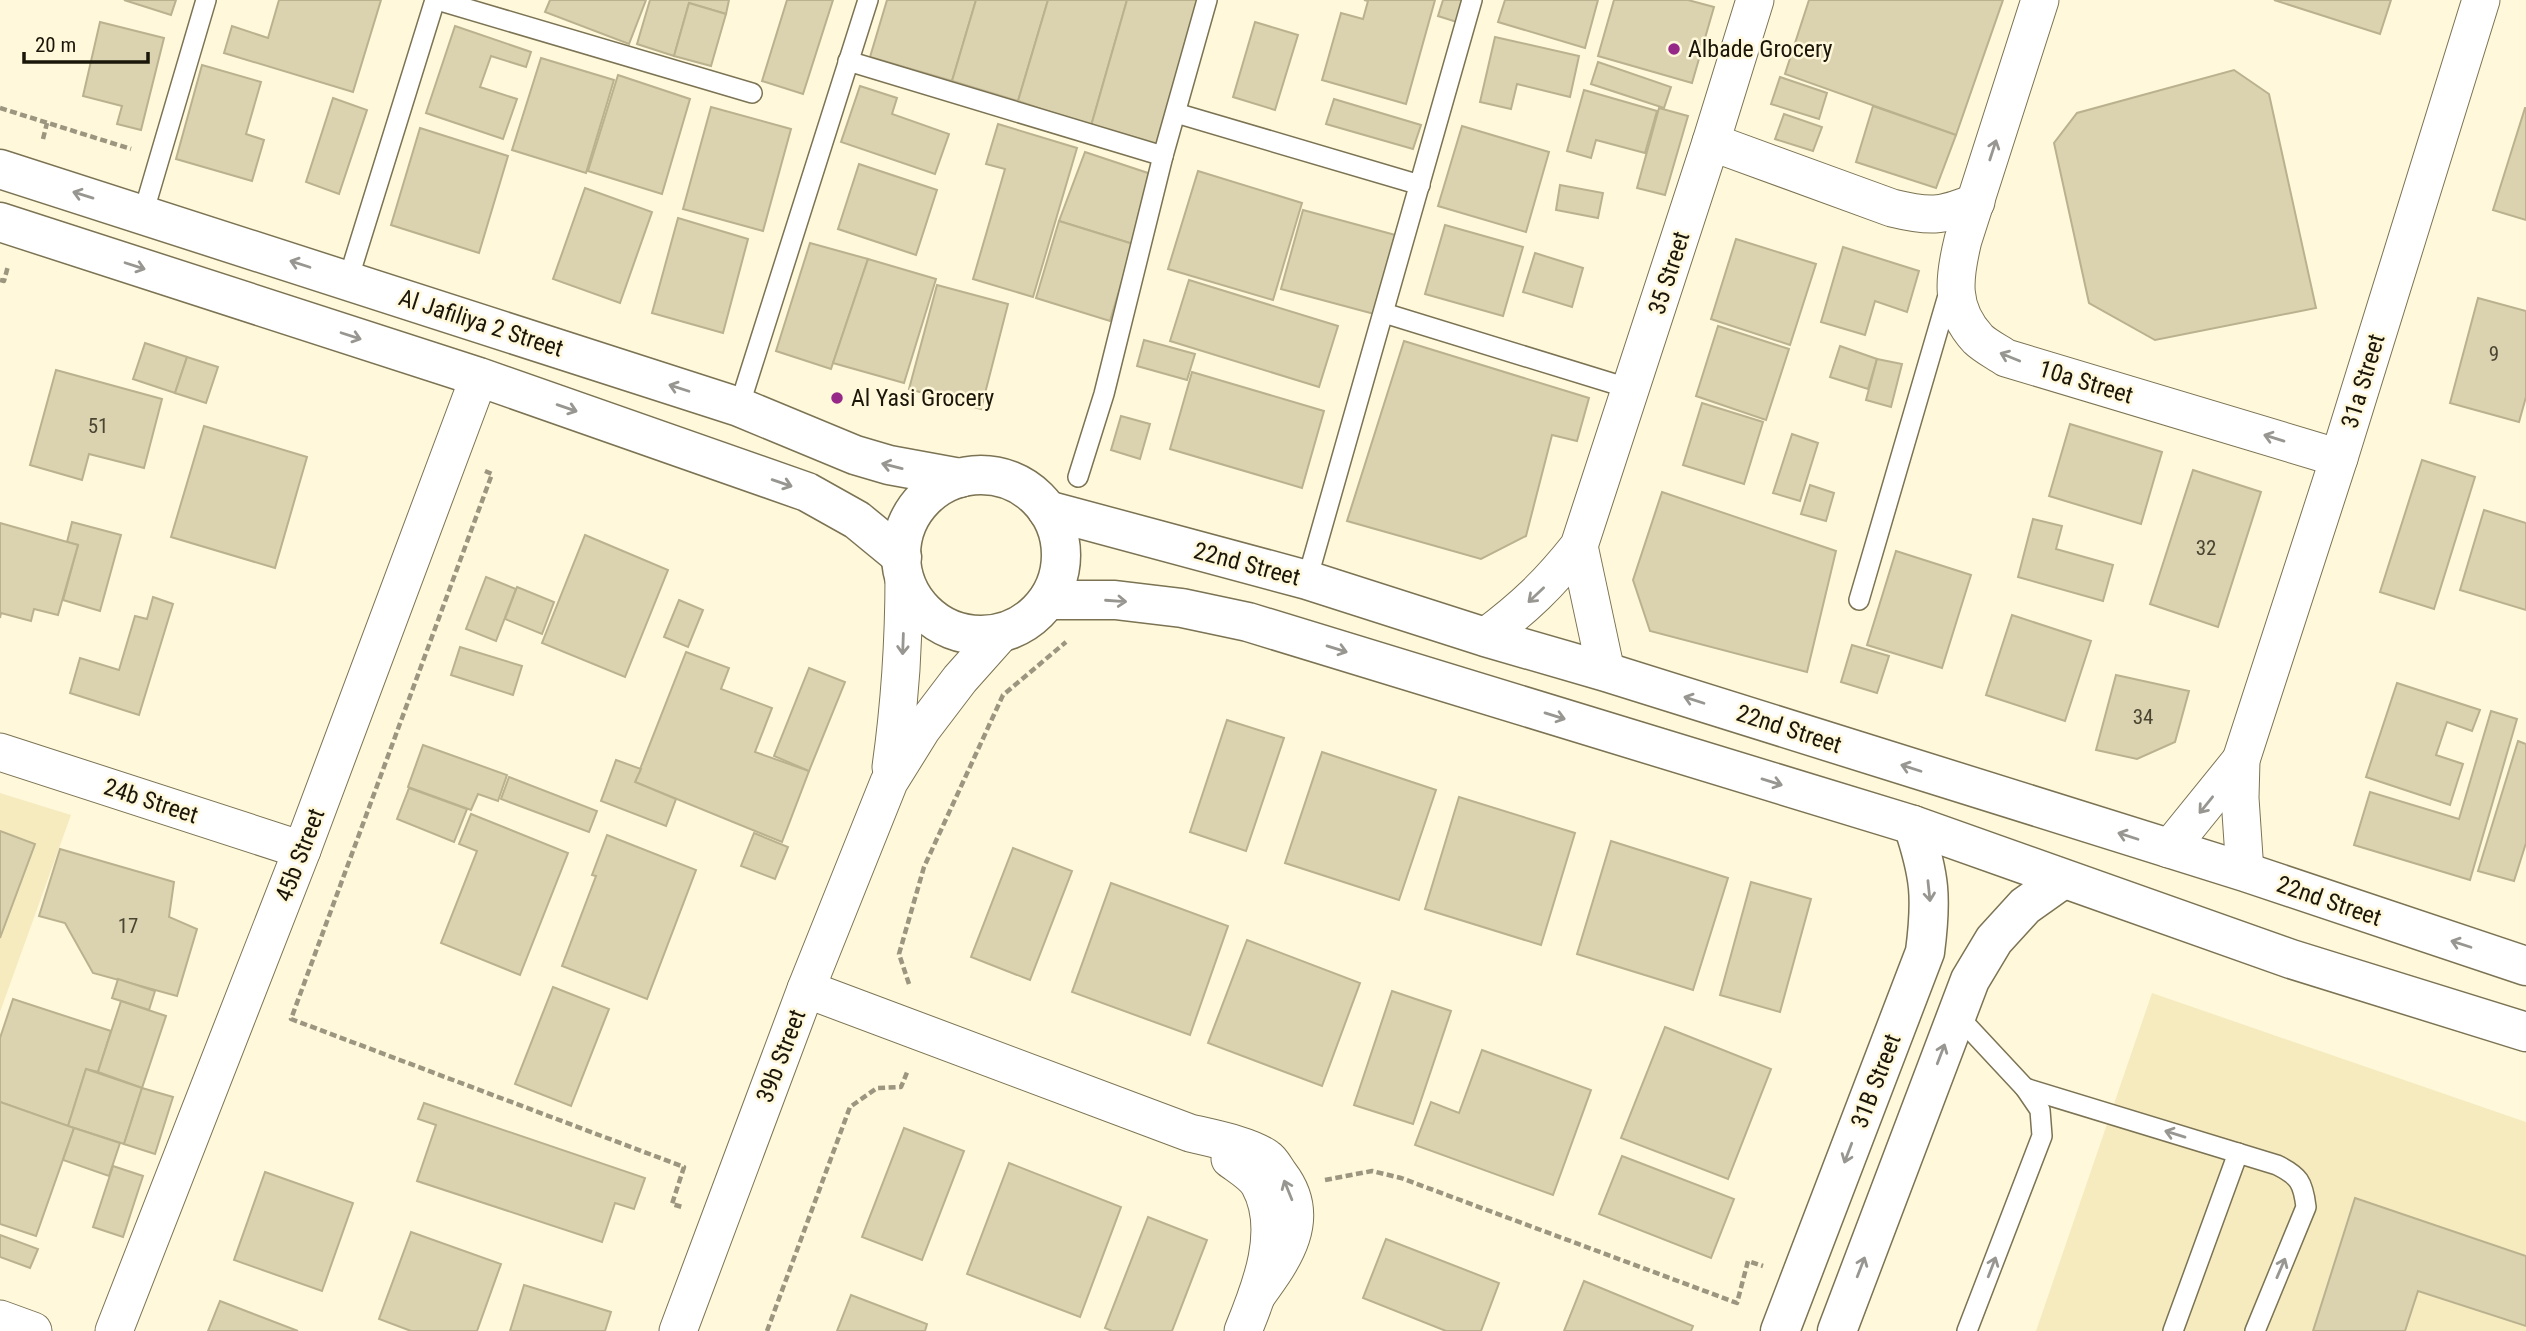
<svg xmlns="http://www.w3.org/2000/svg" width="2526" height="1331" font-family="'Roboto Condensed',sans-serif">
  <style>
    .built { fill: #f6ebbf }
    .building { fill: #dbd2af; stroke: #bab18f; stroke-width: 2 }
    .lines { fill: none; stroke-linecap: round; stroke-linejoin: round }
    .lane-casing { stroke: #7b7353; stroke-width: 22 }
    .street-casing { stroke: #7b7353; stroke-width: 39 }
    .secondary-casing { stroke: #7b7353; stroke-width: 41 }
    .path { stroke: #9c9680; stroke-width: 4.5; stroke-dasharray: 7 3.5; stroke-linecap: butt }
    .lane { stroke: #fff; stroke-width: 19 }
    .street { stroke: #fff; stroke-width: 37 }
    .secondary { stroke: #fff; stroke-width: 38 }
    .oneway { stroke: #989690 }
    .poi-dot { fill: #962888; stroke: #fff8db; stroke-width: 2.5 }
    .labels { text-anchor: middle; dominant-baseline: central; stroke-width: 5; stroke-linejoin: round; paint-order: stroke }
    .number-label { font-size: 21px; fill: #4a4532 }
    .poi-label { font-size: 24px; fill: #1a1609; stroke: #fff8db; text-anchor: start }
    .street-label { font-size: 24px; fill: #1a1609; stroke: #fff8db }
  </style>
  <rect width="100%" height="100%" fill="#fff8db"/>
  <g class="built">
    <polygon points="0,793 71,815 0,1012"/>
    <polygon points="2152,993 2526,1122 2526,1331 2036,1331"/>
  </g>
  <g class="building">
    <polygon points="124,0 176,0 171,15"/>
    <polygon points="279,0 381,0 353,92 224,53 232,26 268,38"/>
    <polygon points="550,0 646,0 629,44 545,12"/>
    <polygon points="650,0 729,0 726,14 689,3 674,56 637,44"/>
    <polygon points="787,0 833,0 803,94 762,81"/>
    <polygon points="887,0 976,0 952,81 870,57"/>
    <polygon points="976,0 1048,0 1018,101 952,81"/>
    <polygon points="1048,0 1127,0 1091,126 1018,101"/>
    <polygon points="1127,0 1204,0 1161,146 1091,126"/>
    <polygon points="1364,0 1435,0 1406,104 1322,80 1341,13 1363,19 1368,1"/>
    <polygon points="1443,0 1467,0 1460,23 1438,16"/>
    <polygon points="1505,0 1598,0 1585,48 1498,22"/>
    <polygon points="1614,0 1688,0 1714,7 1692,83 1598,56"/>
    <polygon points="1809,0 2003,0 1956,135 1785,74"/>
    <polygon points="2274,0 2391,0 2380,34"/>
    <polygon points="689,3 726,14 711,66 674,56"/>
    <polygon points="100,22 164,38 141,130 117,124 122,106 83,96"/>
    <polygon points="1255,22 1298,35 1275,110 1233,97"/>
    <polygon points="455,26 531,52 526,67 491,56 480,87 517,99 503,139 426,113"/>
    <polygon points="1495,37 1579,56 1570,97 1517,84 1511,109 1480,102"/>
    <polygon points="541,58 614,80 586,173 512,150"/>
    <polygon points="1598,62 1671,87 1664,108 1591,84"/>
    <polygon points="202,65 261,82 246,134 264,140 252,181 176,159"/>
    <polygon points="2234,70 2269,94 2316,308 2155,340 2089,303 2054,143 2077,113"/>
    <polygon points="618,75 690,99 662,194 588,171"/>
    <polygon points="1780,77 1827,93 1819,119 1771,104"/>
    <polygon points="860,86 897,98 892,114 949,134 935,174 841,142"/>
    <polygon points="1584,90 1657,111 1645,153 1596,140 1591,158 1567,151"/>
    <polygon points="333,98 367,110 339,194 306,182"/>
    <polygon points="1334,99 1421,125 1413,149 1326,124"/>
    <polygon points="1873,106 1956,135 1936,188 1856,162"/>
    <polygon points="711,107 791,129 763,231 683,209"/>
    <polygon points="1659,108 1688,116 1665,195 1637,188"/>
    <polygon points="2525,108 2526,108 2526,220 2493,210"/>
    <polygon points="1784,114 1822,127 1813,151 1775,139"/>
    <polygon points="998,124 1077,148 1033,297 973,279 1005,169 986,164"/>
    <polygon points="1462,126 1549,152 1526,232 1438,206"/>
    <polygon points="420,128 508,156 479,253 391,225"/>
    <polygon points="1085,152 1151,174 1133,244 1059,221"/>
    <polygon points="859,164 937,190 916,255 838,229"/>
    <polygon points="1198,171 1302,203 1273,300 1168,269"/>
    <polygon points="1560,185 1603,193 1598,218 1556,210"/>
    <polygon points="585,188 652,212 620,303 553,279"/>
    <polygon points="1303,210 1399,236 1378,315 1281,289"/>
    <polygon points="678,218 748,239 723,333 652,313"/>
    <polygon points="1059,221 1133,244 1110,321 1036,298"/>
    <polygon points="1445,225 1523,247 1503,316 1425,294"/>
    <polygon points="1736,239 1816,264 1790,345 1711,319"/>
    <polygon points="810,243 868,259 831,369 776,351"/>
    <polygon points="1843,247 1919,271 1907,312 1875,301 1865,335 1821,322"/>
    <polygon points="1535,253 1583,268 1572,307 1523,292"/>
    <polygon points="868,259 936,279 904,383 833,363"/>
    <polygon points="1189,280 1338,326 1319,387 1170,341"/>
    <polygon points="937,285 1008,304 981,409 909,389"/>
    <polygon points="2478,298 2526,311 2526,397 2519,422 2450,403"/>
    <polygon points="1718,326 1789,349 1766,420 1696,396"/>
    <polygon points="1144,340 1195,354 1187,380 1137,366"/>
    <polygon points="1404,341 1589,398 1577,441 1552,435 1526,536 1481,559 1347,521"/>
    <polygon points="145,343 187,357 175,393 133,379"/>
    <polygon points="1840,346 1877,359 1868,389 1830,377"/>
    <polygon points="187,357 218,367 206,403 175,393"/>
    <polygon points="1877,359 1902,364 1891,407 1866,400"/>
    <polygon points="56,370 162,399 144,468 89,454 82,480 30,465"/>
    <polygon points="1192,372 1324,411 1302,488 1170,449"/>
    <polygon points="1702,403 1763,422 1744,484 1683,465"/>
    <polygon points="1121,416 1150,424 1140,459 1111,450"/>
    <polygon points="2070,424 2162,452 2141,524 2049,496"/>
    <polygon points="204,426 307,457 275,568 171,537"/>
    <polygon points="1792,434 1818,443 1800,501 1773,493"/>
    <polygon points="2422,460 2475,477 2434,609 2380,592"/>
    <polygon points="2193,470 2261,492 2218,627 2150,604"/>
    <polygon points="1810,485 1834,493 1826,521 1801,514"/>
    <polygon points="1662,492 1836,551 1807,672 1650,631 1633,580"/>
    <polygon points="2484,510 2526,523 2526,610 2460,590"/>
    <polygon points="2033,519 2062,526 2056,549 2113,565 2103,601 2018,577"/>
    <polygon points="72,522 121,535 100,611 63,600 78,545 67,542"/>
    <polygon points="0,523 78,545 58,615 34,609 31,621 1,613 0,618"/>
    <polygon points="585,535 668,570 625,677 542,643"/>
    <polygon points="1896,551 1971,575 1942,668 1867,645"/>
    <polygon points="486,577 516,589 496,641 466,629"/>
    <polygon points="517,587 554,602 542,634 505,619"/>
    <polygon points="153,597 173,604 139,715 70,693 80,658 119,670 135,616 147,619"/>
    <polygon points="679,600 703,610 688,647 664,637"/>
    <polygon points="2012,615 2091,641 2065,721 1986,695"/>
    <polygon points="1852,645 1889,656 1877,693 1841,682"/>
    <polygon points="460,647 522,666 513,695 451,675"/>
    <polygon points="686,652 729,668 721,689 772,708 755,752 809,771 782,842 635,782"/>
    <polygon points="809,668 845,682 809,771 774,756"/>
    <polygon points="2116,675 2189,691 2175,742 2137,759 2096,750"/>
    <polygon points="2397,683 2480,710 2472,731 2447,722 2436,755 2463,764 2450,805 2366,777"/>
    <polygon points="2491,711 2517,719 2470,880 2354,845 2370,792 2459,819"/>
    <polygon points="1227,720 1284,738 1246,851 1190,832"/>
    <polygon points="2518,741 2526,744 2526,843 2514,881 2478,871"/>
    <polygon points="423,745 507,775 498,801 478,794 471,810 408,787"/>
    <polygon points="1322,752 1436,790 1399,900 1285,863"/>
    <polygon points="616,760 641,769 635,782 676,799 666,826 601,801"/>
    <polygon points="509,777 597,811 589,832 501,799"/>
    <polygon points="409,788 467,809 454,842 397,819"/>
    <polygon points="1459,797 1575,833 1541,945 1425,909"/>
    <polygon points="471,814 568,853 520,975 441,943 477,851 459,844"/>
    <polygon points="0,831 35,844 0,938"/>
    <polygon points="754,833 788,847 775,879 741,866"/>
    <polygon points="607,835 696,870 647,999 562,966 596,876 592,875"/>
    <polygon points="1611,841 1728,878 1693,990 1577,954"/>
    <polygon points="1013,848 1072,871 1030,980 971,957"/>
    <polygon points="60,849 174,882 169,917 197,929 177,996 93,973 65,923 39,916"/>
    <polygon points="1751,882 1811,899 1780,1012 1720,995"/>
    <polygon points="1111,883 1228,926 1190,1035 1072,992"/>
    <polygon points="1247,940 1360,983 1322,1086 1208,1043"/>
    <polygon points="118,979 155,991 149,1010 112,998"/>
    <polygon points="553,987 609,1009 571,1106 515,1084"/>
    <polygon points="1392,991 1451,1011 1413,1124 1354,1105"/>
    <polygon points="13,999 111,1031 98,1072 86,1069 68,1126 0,1102 0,1038"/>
    <polygon points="121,1001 166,1016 142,1088 98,1072"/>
    <polygon points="1665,1027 1771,1069 1728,1179 1621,1138"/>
    <polygon points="1482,1050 1591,1090 1553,1195 1415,1145 1431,1102 1459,1113"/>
    <polygon points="86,1069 142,1088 124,1144 68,1126"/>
    <polygon points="142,1088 173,1097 155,1154 124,1144"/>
    <polygon points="0,1102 74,1128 36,1236 0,1224"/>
    <polygon points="424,1103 645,1178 634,1209 615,1203 602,1242 417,1181 436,1125 418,1119"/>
    <polygon points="74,1128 120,1143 109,1176 63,1160"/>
    <polygon points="904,1128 964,1151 922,1260 862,1237"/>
    <polygon points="1622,1156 1734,1199 1711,1258 1599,1214"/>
    <polygon points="1009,1163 1121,1207 1080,1317 967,1274"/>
    <polygon points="113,1166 143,1176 123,1237 93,1227"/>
    <polygon points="265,1172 353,1203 322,1291 234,1260"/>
    <polygon points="2355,1198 2526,1256 2526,1326 2418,1291 2405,1331 2313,1331"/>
    <polygon points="1148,1217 1207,1240 1172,1331 1112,1331 1105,1328"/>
    <polygon points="411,1232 501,1264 477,1331 411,1331 379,1319"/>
    <polygon points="0,1235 38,1249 30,1268 0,1257"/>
    <polygon points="1386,1239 1499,1283 1481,1331 1446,1331 1363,1298"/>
    <polygon points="1584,1281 1693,1326 1691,1331 1564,1331"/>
    <polygon points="524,1285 611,1312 605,1331 510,1331"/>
    <polygon points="851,1295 927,1324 925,1331 837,1331"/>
    <polygon points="220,1301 298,1331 208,1331"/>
  </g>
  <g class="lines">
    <defs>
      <g id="lane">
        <polyline points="437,0 752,93"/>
        <polyline points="848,61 1163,156"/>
        <polyline points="1176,113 1420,185"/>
        <polyline points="143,214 206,0"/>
        <polyline points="348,280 435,0"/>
        <polyline points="1384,313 1631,389"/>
        <polyline points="739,407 868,0"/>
        <polyline points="1078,477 1104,394 1163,156 1207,0"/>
        <polyline points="1307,580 1472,0"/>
        <polyline points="1859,600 1949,292"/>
        <polyline points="1956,1014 2025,1088 2040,1110 2042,1136 1967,1331"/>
        <path d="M 2025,1088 L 2277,1165 C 2299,1176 2303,1182 2306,1207 L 2255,1331"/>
        <polyline points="2173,1331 2238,1153"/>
      </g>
      <g id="street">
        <path d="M 2040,0 L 1963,240 C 1954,277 1949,308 1978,339 C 1985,346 1997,352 2006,358 L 2339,458"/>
        <path d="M 1711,142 L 1892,208 C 1929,217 1941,217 1976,202"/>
        <polyline points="1579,546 1606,672"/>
        <path d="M 1485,637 C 1525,607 1549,584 1579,546 L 1711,142 L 1755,0"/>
        <polyline points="0,752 302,850"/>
        <path d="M 891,767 C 900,703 904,640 904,576"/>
        <polyline points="2169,849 2241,760"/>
        <polyline points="2245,872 2240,798 2241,760 2339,458 2481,0"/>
        <path d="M 806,989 L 1190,1133 C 1211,1138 1249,1145 1267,1158 C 1272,1161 1276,1170 1280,1175 C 1313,1218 1284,1258 1257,1295"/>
        <path d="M 1230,1159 C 1239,1166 1253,1174 1259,1184 C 1284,1229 1261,1287 1243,1331"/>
        <polyline points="0,1319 33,1331"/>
        <polyline points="114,1331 302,850 479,377"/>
        <polyline points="678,1331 806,989 889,782 922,729 960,679 1001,633"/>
      </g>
      <g id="secondary">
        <polyline points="0,169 739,407 855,455 889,465 960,478"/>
        <polyline points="0,222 479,377 807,492 857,520 902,557"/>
        <circle cx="981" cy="555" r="80"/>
        <polyline points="1047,510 1307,580 1485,637 1606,672 2245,872 2526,966"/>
        <polyline points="1048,600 1115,600 1182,608 1248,622 1913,825 2291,959 2526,1032"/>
        <path d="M 1780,1331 L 1925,952 C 1932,898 1930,876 1913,825"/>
        <polyline points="1837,1331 1970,980 1994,940 2025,906 2063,879"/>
      </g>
    </defs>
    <use href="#lane" class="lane-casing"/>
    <use href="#street" class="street-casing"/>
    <use href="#secondary" class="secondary-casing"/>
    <g class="path">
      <polyline points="0,108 131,149"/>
      <polyline points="43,139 47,123"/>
      <polyline points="0,280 4,281 8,266"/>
      <polyline points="485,471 492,474 291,1019 684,1167 672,1204 682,1207"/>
      <polyline points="909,984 899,954 924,867 1003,695 1066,642"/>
      <polyline points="1325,1180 1372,1171 1401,1178 1737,1303 1748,1261 1763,1266"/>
      <polyline points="767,1331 850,1107 877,1088 901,1087 908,1070"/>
    </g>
    <use href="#lane" class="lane"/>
    <use href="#street" class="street"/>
    <use href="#secondary" class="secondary"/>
  </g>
  <defs><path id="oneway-shaft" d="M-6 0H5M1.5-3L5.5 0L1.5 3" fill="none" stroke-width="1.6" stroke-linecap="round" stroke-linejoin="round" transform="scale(1.75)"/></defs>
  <g class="oneway">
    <use href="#oneway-shaft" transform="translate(1993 150) rotate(-72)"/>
    <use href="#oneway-shaft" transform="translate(83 195) rotate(-163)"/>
    <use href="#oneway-shaft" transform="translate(300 264) rotate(-162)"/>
    <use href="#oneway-shaft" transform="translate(135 266) rotate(18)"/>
    <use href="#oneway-shaft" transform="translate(351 336) rotate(18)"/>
    <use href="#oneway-shaft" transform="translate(2010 357) rotate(-158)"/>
    <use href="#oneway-shaft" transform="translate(679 388) rotate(-162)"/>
    <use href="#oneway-shaft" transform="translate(567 408) rotate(19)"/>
    <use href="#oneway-shaft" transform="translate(2274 438) rotate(-163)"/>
    <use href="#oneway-shaft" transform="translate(892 466) rotate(-166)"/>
    <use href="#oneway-shaft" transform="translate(782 483) rotate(19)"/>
    <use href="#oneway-shaft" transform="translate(1536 595) rotate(137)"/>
    <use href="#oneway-shaft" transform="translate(1116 601) rotate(4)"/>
    <use href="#oneway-shaft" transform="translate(903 644) rotate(92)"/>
    <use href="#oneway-shaft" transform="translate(1337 649) rotate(17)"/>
    <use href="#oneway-shaft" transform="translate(1694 700) rotate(-162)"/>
    <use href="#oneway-shaft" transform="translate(1555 716) rotate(17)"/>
    <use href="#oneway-shaft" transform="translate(1911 768) rotate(-162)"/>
    <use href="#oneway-shaft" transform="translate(1772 782) rotate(17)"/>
    <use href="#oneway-shaft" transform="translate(2206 805) rotate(129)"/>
    <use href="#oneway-shaft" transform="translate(2128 836) rotate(-162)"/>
    <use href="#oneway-shaft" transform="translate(1929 891) rotate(84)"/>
    <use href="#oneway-shaft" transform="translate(2461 944) rotate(-162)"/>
    <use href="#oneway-shaft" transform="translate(1941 1054) rotate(-69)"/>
    <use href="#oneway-shaft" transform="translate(2175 1134) rotate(-163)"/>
    <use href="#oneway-shaft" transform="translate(1848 1153) rotate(111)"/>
    <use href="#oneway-shaft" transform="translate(1288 1190) rotate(-112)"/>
    <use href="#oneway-shaft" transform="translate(1861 1267) rotate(-69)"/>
    <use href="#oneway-shaft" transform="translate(1992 1267) rotate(-69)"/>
    <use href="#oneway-shaft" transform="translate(2281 1268) rotate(-67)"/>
  </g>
  <g class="poi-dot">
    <circle cx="1674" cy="49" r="7"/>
    <circle cx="837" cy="398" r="7"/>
  </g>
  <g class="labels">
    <g class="number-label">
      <text x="2494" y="354">9</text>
      <text x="98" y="426">51</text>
      <text x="2206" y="548">32</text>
      <text x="2143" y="717">34</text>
      <text x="128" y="926">17</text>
    </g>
    <g class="poi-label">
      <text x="1688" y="49">Albade Grocery</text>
      <text x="851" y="398">Al Yasi Grocery</text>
    </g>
    <g class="street-label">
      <text transform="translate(1669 273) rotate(-72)">35 Street</text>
      <text transform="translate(481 323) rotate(18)">Al Jafiliya 2 Street</text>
      <text transform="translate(2363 381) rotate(-73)">31a Street</text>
      <text transform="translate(2086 382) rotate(17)">10a Street</text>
      <text transform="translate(1247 564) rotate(15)">22nd Street</text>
      <text transform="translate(1789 729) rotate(18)">22nd Street</text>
      <text transform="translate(151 801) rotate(18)">24b Street</text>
      <text transform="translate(300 855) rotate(-69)">45b Street</text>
      <text transform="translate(2329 901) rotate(19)">22nd Street</text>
      <text transform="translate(781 1056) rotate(-69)">39b Street</text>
      <text transform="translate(1876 1081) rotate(-69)">31B Street</text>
    </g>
  </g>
  <path d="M24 52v10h124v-10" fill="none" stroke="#1a1609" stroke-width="3.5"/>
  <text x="35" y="52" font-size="21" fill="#1a1609" stroke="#fff8db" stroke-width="5" paint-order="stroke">20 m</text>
</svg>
